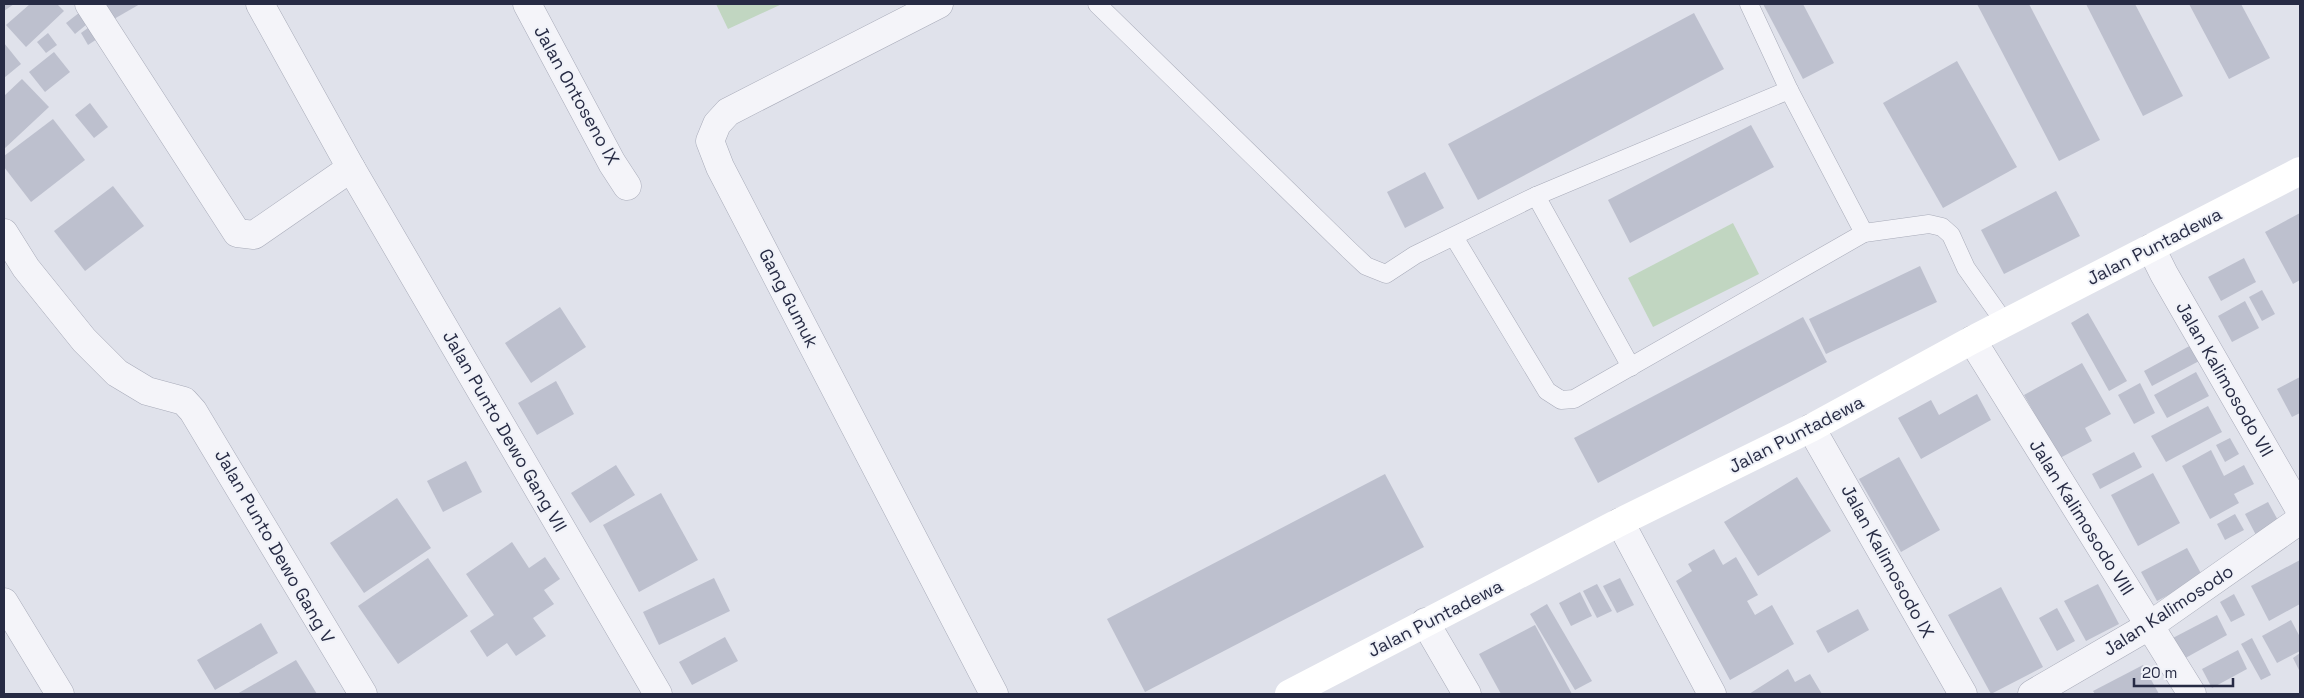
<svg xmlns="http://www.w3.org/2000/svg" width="2304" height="698" font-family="'Space Grotesk',sans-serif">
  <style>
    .green { fill: #c1d6c1 }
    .building { fill: #bdc0ce }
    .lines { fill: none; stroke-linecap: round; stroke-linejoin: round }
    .lane-casing { stroke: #a8abb9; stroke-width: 19 }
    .street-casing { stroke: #a8abb9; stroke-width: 29 }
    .lane { stroke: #f4f4f9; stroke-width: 18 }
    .street { stroke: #f4f4f9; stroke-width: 28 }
    .secondary { stroke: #fff; stroke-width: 28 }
    .labels { text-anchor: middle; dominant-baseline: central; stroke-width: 4; stroke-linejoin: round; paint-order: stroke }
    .street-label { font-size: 18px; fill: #272b44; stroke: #f0f2f8 }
  </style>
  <rect width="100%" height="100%" fill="#e0e2eb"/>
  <g class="green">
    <polygon points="716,4 782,4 728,29"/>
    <polygon points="1733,223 1759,274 1653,327 1628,278"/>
  </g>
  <g class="building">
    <polygon points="4,4 14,4 4,11"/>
    <polygon points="30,4 57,4 64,11 26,47 6,25"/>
    <polygon points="104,4 140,4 114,19"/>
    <polygon points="1763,4 1803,4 1834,63 1803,79"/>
    <polygon points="1977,4 2029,4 2100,140 2059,161"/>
    <polygon points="2086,4 2135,4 2183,96 2143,116"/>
    <polygon points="2189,4 2241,4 2270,58 2229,79"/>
    <polygon points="84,9 92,20 75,34 66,23"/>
    <polygon points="1694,13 1724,69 1478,200 1448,144"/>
    <polygon points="92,25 100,37 88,45 81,33"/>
    <polygon points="48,33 57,45 46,53 37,42"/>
    <polygon points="4,43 21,64 4,78"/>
    <polygon points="54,52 70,72 45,92 29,72"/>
    <polygon points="1957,61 2017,167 1943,208 1883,103"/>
    <polygon points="22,79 49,107 4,149 4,96"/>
    <polygon points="90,103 108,127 94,138 75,115"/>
    <polygon points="53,119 85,160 31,202 4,167 4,156"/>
    <polygon points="1751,125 1774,167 1630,243 1608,200"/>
    <polygon points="1425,172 1444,208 1405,228 1387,192"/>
    <polygon points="113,186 144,226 85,271 54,231"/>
    <polygon points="2056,191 2080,236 2004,274 1981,230"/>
    <polygon points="2300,213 2300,280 2293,284 2265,232"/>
    <polygon points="2244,258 2256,282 2221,301 2208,277"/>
    <polygon points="1920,266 1937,302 1826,354 1809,319"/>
    <polygon points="2262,290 2275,314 2262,321 2249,297"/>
    <polygon points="2245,301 2259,328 2232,342 2218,316"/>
    <polygon points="560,307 586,347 531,383 505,343"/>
    <polygon points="2088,313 2127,381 2109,391 2071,323"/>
    <polygon points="1803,317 1827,362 1598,483 1574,438"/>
    <polygon points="2193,344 2201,360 2152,386 2144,371"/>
    <polygon points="2082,363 2111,414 2085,428 2092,441 2060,458 2024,395"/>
    <polygon points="2196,372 2209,396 2167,418 2154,395"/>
    <polygon points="2300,377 2300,413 2292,417 2277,389"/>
    <polygon points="556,381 574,414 537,435 518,403"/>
    <polygon points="2140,383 2155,413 2134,424 2118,395"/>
    <polygon points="1977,394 1991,420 1921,459 1898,418 1931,400 1939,415"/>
    <polygon points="2208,406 2222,432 2166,462 2151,436"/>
    <polygon points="2230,438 2239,454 2225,462 2216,445"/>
    <polygon points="2211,450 2224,476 2244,465 2254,484 2234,494 2239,503 2210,519 2182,466"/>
    <polygon points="2134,452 2142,467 2100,489 2092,474"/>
    <polygon points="1899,457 1940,530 1901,552 1859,479"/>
    <polygon points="466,461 482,492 443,512 427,481"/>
    <polygon points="616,465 635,495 590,523 571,493"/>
    <polygon points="2153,473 2180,523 2138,546 2111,495"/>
    <polygon points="1385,474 1424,547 1145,692 1107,619"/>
    <polygon points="1797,477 1831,531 1758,576 1724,522"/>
    <polygon points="661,493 698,560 639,592 603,525"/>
    <polygon points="397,498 431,548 364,593 330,543"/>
    <polygon points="2268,502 2280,524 2257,537 2245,514"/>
    <polygon points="2235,514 2244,530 2225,540 2217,524"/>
    <polygon points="512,542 529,568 545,557 560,579 544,590 554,604 533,618 546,636 516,656 507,643 487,657 470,631 494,615 466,574"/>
    <polygon points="2187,548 2203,577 2157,601 2141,572"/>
    <polygon points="1714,549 1723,565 1736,557 1758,595 1747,601 1755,615 1772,605 1794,644 1730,680 1676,581 1692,571 1688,564"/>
    <polygon points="428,558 468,616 398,664 358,606"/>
    <polygon points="2300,560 2300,604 2269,621 2251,586"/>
    <polygon points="714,578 730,611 659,645 643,612"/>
    <polygon points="1620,578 1634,605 1617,613 1603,586"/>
    <polygon points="1597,584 1612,611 1597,618 1583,591"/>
    <polygon points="2098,584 2119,624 2086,641 2064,601"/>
    <polygon points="2001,587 2043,667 1991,694 1948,615"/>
    <polygon points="1580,592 1592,616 1571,626 1559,603"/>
    <polygon points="2234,594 2245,615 2231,622 2220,602"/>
    <polygon points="1547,604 1592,681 1575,690 1530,614"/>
    <polygon points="2057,608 2075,641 2057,651 2039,618"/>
    <polygon points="1858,609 1869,630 1828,653 1816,631"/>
    <polygon points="2217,615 2227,635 2180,661 2169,640"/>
    <polygon points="2291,620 2300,637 2300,651 2277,663 2262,636"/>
    <polygon points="261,623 278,653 215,690 197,660"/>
    <polygon points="1535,625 1572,694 1501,694 1479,654"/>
    <polygon points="725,637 738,661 692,685 679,662"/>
    <polygon points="2252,638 2271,675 2261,680 2241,644"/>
    <polygon points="2238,650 2247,669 2212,688 2202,669"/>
    <polygon points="2300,653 2300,672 2293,658"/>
    <polygon points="296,660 317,694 237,694"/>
    <polygon points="2143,665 2159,694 2095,694 2093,691"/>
    <polygon points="1788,669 1795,682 1810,674 1822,694 1749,694"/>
  </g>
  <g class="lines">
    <defs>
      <g id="lane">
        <polyline points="1097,4 1349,250 1366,266 1386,274 1415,255 1536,196 1789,90"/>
        <polyline points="1536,196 1631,367"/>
        <polyline points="1864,233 1929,224 1942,227 1951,235 1966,268 2005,323"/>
        <polyline points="1454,237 1547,391 1561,400 1574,399 1864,233 1789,90 1749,4"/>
      </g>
      <g id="street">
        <polyline points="89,4 237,233 254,235 351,168"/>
        <polyline points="260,4 351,168 658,694"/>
        <polyline points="527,4 612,163 627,186"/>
        <polyline points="939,4 728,112 717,124 710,141 720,167 994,694"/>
        <polyline points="4,233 26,268 84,340 117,373 147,391 184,401 193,411 363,694"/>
        <polyline points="2151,248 2164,274 2300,510"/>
        <polyline points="1972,340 2192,694"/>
        <polyline points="1811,428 1963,694"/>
        <polyline points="1620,522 1712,694"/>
        <polyline points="4,602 60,694"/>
        <polyline points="1425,622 1467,694"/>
        <polyline points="2032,694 2149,626 2300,520"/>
      </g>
    </defs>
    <use href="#lane" class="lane-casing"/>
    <use href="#street" class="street-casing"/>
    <use href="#lane" class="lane"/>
    <use href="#street" class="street"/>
    <polyline class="secondary" points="1289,694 1620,522 1811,428 1972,340 2300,171"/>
  </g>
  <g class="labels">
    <g class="street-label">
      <text transform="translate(577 95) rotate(61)">Jalan Ontoseno IX</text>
      <text transform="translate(2154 246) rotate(-27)">Jalan Puntadewa</text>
      <text transform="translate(789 298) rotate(63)">Gang Gumuk</text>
      <text transform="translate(2225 379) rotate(60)">Jalan Kalimosodo VII</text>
      <text transform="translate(505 431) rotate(60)">Jalan Punto Dewo Gang VII</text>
      <text transform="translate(1796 434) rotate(-27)">Jalan Puntadewa</text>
      <text transform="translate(2082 517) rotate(58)">Jalan Kalimosodo VIII</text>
      <text transform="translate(275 546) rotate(60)">Jalan Punto Dewo Gang V</text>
      <text transform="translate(1888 561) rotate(61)">Jalan Kalimosodo IX</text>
      <text transform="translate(2168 610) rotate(-33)">Jalan Kalimosodo</text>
      <text transform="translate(1435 618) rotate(-27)">Jalan Puntadewa</text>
    </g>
  </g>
  <rect width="2304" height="698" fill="none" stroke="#272b44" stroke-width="10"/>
  <path d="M2134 678v8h99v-8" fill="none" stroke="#272b44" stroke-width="2.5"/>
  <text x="2142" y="678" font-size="15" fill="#272b44" stroke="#f0f2f8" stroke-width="4" paint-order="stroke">20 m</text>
</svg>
